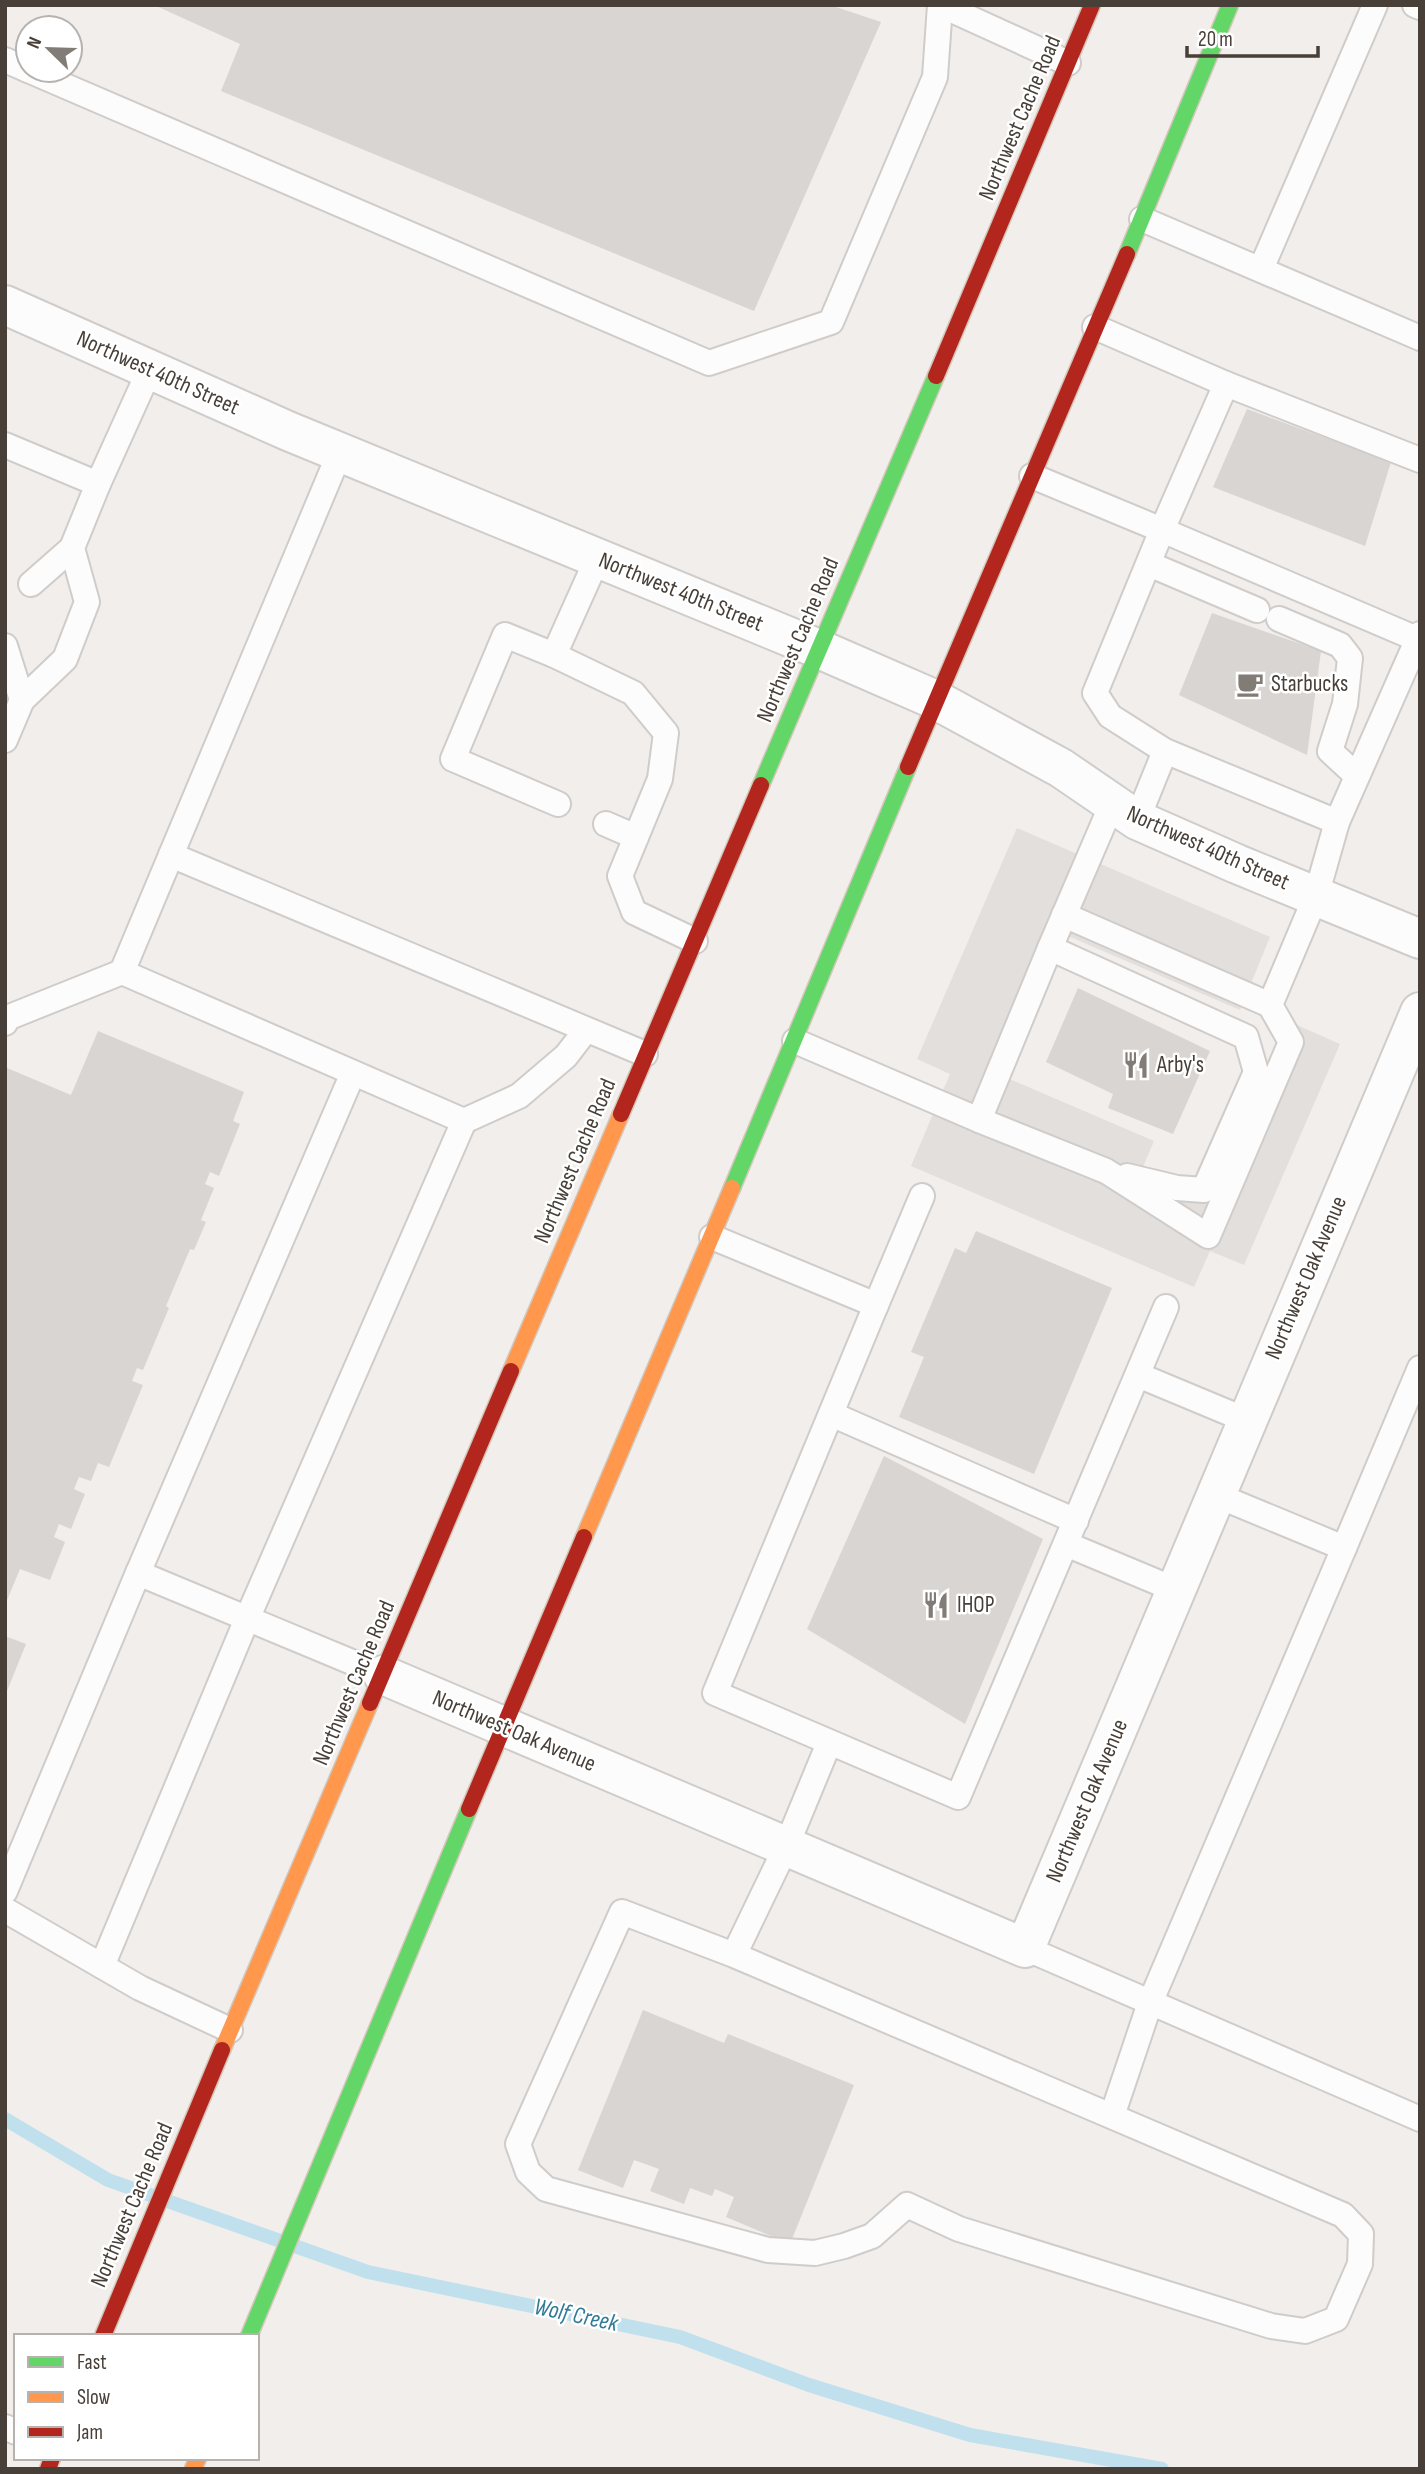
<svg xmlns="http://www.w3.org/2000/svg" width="1425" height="2474" font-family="'Sofia Sans Condensed',sans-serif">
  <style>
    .parking { fill: #e3dfdc }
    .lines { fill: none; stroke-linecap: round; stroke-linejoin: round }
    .stream { stroke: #bfe0ec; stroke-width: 14 }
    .building { fill: #d9d5d2 }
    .lane-casing { stroke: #cfccc9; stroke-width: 28 }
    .street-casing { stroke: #cfccc9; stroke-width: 42 }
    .fast-casing { stroke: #d2c7ba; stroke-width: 19 }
    .slow-casing { stroke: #d2c7ba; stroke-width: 19 }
    .jam-casing { stroke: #d2c7ba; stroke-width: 19 }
    .lane { stroke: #fdfcfc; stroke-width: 24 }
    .street { stroke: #fdfcfc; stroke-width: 38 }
    .fast { stroke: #63d668; stroke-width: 16 }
    .slow { stroke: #ff974d; stroke-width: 16 }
    .jam { stroke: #b3261e; stroke-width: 16 }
    .labels { text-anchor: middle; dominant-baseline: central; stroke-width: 5; stroke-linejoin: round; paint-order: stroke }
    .street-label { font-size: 23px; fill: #473f38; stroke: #fff }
    .poi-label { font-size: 23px; fill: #473f38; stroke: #fff; text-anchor: start }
    .water-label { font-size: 24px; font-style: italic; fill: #307a96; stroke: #fff }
  </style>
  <rect width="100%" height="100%" fill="#f1eeeb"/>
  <polygon class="parking" points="1017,828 1270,937 1240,1010 1068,936 1007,1078 1154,1141 1140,1174 1211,1204 1290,1022 1340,1044 1244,1265 1210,1251 1194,1287 911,1166 950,1074 917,1059"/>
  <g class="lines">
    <polyline class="stream" points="5,2119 108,2180 368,2272 680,2337 809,2385 970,2435 1162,2469"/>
  </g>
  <g class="building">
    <polygon points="154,5 830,5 881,22 754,311 221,91 240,44"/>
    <polygon points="1247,409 1391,462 1365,546 1213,487"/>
    <polygon points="1212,613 1321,651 1307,755 1179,695"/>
    <polygon points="1078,988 1210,1051 1173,1134 1108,1108 1113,1094 1046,1062"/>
    <polygon points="98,1031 244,1092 233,1121 240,1124 219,1176 210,1172 205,1184 214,1188 201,1220 206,1222 194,1250 190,1249 166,1306 169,1308 143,1370 137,1368 132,1381 143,1385 109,1467 98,1463 91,1481 79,1477 74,1489 85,1494 71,1529 59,1524 54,1537 65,1542 50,1580 20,1569 5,1605 5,1074 7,1068 71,1095"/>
    <polygon points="976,1231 1112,1288 1034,1474 899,1417 924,1357 911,1352 955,1248 966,1253"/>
    <polygon points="884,1456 1043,1539 965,1724 807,1629"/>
    <polygon points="5,1636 26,1644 5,1696"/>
    <polygon points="643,2010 724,2043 728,2034 854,2085 790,2244 726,2217 734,2197 715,2189 712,2196 690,2188 684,2204 650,2191 659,2169 634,2160 623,2188 578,2170"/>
  </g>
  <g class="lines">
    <defs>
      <g id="lane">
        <polyline points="941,5 1068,63"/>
        <polyline points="1415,5 1420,7"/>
        <polyline points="5,60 28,70"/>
        <polyline points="28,70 709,363 831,322 935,77 940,5"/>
        <polyline points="1142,219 1420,338"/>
        <polyline points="1261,269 1375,5"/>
        <polyline points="1095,327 1226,384 1420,460"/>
        <polyline points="1226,384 1162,530 1417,639"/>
        <polyline points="5,445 98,484"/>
        <polyline points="1032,476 1162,530 1095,693 1110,716 1165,751"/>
        <polyline points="598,557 554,655 633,693 666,733 660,779 620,876 634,912 695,941"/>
        <polyline points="1149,564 1257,610"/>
        <polyline points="31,584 72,548"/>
        <polyline points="1279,619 1340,645 1350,658 1345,704 1330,751 1357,776"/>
        <polyline points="5,646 22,700"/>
        <polyline points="554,655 505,635 453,759 558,804"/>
        <polyline points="5,740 22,700 65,659 87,602 72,548 98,484 150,369"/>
        <polyline points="1137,820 1165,751 1337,822"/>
        <polyline points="606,824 636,837"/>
        <polyline points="171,855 645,1054"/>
        <polyline points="1064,915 1270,1005"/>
        <polyline points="1050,948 1246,1037 1256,1072 1204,1190 1177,1188 1127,1176"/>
        <polyline points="5,1023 7,1018 122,972 340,452"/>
        <polyline points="795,1041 979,1120 1106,1171 1208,1236 1291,1042 1270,1005 1316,896 1337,822 1420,634"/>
        <polyline points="979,1120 1050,948 1112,804"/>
        <polyline points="464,1121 519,1096 566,1056 586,1030"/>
        <polyline points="712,1237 876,1305 715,1693 958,1797 1166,1307"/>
        <polyline points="876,1305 922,1196"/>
        <polyline points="1138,1375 1246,1420"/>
        <polyline points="831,1414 1076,1521"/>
        <polyline points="1066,1544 1176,1590"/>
        <polyline points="1344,1548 1420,1368"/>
        <polyline points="138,1573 353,1073"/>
        <polyline points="5,1891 138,1573 383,1675"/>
        <polyline points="5,1910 140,1988 230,2030"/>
        <polyline points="1025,1948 1420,2119"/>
        <polyline points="734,1955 1343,2215 1361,2234 1360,2264 1336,2319 1305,2331 1271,2326 959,2229 907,2205 872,2236 844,2246 815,2253 768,2250 546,2189 528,2172 518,2144 622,1912 734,1955 786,1847 829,1743"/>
        <polyline points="102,1966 247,1619 464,1121 122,972"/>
        <polyline points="1112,2116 1150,2003 1344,1548 1216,1495"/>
        <polyline points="5,2427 16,2432"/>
      </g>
      <g id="street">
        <polyline points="5,305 288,431 819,649 936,700 1061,768 1137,820 1237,864 1420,939"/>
        <polyline points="383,1675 1025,1948 1420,1012"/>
      </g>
      <g id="fast">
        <polyline points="1127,254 1230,5"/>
        <polyline points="761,785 936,376"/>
        <polyline points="732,1188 908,767"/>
        <polyline points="249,2336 469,1809"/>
      </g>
      <g id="slow">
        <polyline points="511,1371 621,1114"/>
        <polyline points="584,1537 732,1188"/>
        <polyline points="222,2050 370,1703"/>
        <polyline points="193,2469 198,2458"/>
      </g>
      <g id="jam">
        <polyline points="936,376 1092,5"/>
        <polyline points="908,767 1127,254"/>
        <polyline points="621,1114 761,785"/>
        <polyline points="370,1703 511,1371"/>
        <polyline points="469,1809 584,1537"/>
        <polyline points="103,2336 222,2050"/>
        <polyline points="48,2469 52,2458"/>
      </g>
    </defs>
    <use href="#lane" class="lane-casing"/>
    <use href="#street" class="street-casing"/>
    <use href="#fast" class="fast-casing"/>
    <use href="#slow" class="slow-casing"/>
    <use href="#jam" class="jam-casing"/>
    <use href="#lane" class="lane"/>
    <use href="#street" class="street"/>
    <use href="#fast" class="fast"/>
    <use href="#slow" class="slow"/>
    <use href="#jam" class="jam"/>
  </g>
  <defs>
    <symbol id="cafe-bare" viewBox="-9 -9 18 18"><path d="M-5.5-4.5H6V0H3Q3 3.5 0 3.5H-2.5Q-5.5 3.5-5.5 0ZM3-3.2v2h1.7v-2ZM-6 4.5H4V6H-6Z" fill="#827c77" stroke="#fff" stroke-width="2.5" paint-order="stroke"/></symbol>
    <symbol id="restaurant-bare" viewBox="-9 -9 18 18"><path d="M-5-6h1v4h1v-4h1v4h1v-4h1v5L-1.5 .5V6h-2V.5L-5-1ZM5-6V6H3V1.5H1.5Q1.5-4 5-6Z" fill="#827c77" stroke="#fff" stroke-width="2.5" paint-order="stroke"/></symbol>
  </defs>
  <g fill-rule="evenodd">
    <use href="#cafe-bare" x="1231" y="665" width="38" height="38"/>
    <use href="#restaurant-bare" x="1117" y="1046" width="38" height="38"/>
    <use href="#restaurant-bare" x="917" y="1586" width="38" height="38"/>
  </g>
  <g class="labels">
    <g class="street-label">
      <text transform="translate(1020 118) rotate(-67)">Northwest Cache Road</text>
      <text transform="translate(158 373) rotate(24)">Northwest 40th Street</text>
      <text transform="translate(681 592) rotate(22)">Northwest 40th Street</text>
      <text transform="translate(798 640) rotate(-67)">Northwest Cache Road</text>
      <text transform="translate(1208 848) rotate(24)">Northwest 40th Street</text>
      <text transform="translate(575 1161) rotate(-67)">Northwest Cache Road</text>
      <text transform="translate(1306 1278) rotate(-67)">Northwest Oak Avenue</text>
      <text transform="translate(354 1683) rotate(-67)">Northwest Cache Road</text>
      <text transform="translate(514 1731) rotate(23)">Northwest Oak Avenue</text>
      <text transform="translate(1087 1801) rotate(-67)">Northwest Oak Avenue</text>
      <text transform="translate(132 2205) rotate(-67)">Northwest Cache Road</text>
    </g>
    <g class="poi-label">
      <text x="1271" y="684">Starbucks</text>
      <text x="1157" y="1065">Arby's</text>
      <text x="957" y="1605">IHOP</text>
    </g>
    <g class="water-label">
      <text transform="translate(576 2315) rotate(12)">Wolf Creek</text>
    </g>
  </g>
  <rect width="1425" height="2474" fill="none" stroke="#473f38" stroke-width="14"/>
  <rect x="14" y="2334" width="245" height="126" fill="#ffffff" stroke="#b5b2af" stroke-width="2"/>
  <rect x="28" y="2357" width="35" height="10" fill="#63d668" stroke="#b5b2af" stroke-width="2"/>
  <text x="77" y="2369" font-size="21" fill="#473f38">Fast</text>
  <rect x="28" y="2392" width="35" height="10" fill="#ff974d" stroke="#b5b2af" stroke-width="2"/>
  <text x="77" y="2404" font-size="21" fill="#473f38">Slow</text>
  <rect x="28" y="2427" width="35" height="10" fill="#b3261e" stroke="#b5b2af" stroke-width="2"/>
  <text x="77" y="2439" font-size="21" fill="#473f38">Jam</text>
  <g transform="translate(49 49) rotate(293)"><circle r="33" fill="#ffffff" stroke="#b5b2af" stroke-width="2"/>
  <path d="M0-5L12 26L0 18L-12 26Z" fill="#827c77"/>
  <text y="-10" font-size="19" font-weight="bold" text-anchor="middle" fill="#473f38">N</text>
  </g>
  <path d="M1187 46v10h131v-10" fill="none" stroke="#473f38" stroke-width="3.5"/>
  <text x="1198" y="46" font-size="21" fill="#473f38" stroke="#ffffff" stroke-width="5" paint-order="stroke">20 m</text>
</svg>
